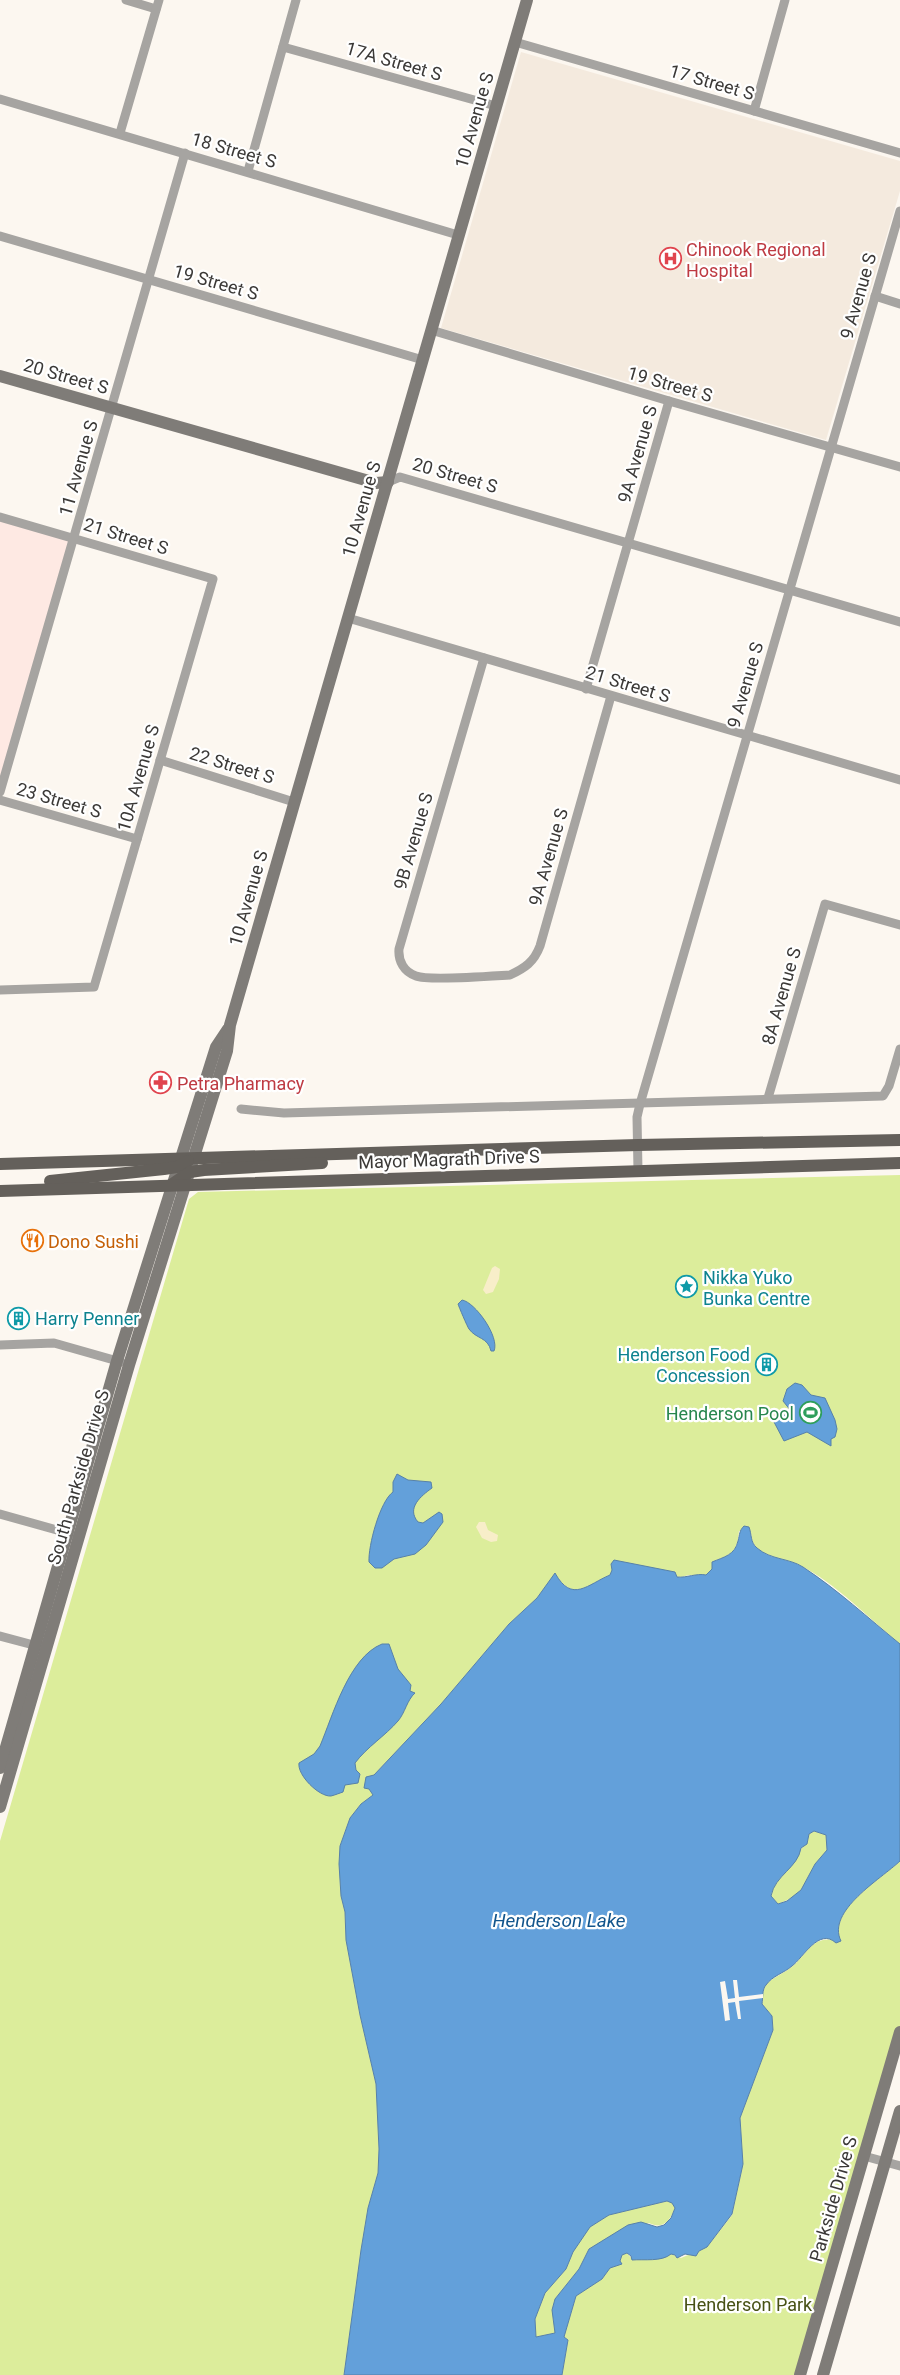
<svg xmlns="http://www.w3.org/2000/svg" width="900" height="2375" font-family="Roboto,sans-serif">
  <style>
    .built { fill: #f4eade }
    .education { fill: #fee9e3 }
    .green { fill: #dced9b }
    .sand { fill: #f8eec9 }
    .water { fill: #63a0da; stroke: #5781a9; fill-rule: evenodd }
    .pier { fill: #fcf7f0 }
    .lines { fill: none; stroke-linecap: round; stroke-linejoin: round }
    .street { stroke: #a6a4a1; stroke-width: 9 }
    .secondary { stroke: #7f7c78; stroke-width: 12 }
    .primary { stroke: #64605b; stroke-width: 12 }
    .labels { text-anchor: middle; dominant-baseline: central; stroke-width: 4.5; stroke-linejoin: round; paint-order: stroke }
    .street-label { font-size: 18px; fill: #3b3937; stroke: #fff }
    .health-label { font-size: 18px; fill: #be3a42; stroke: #fff; text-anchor: start }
    .food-label { font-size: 18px; fill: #c56008; stroke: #fff; text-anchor: start }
    .culture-label { font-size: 18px; fill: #0d838f; stroke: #fff; text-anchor: start }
    .leisure-label { font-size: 18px; fill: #27864d; stroke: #fff; text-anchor: end }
    .park-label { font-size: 18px; fill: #475115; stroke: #fff }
    .water-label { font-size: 19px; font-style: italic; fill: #12558c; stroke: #fff }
  </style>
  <rect width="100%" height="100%" fill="#fcf7f0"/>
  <polygon class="built" points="521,52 900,161 900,191 826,440 441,328"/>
  <polygon class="education" points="0,517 75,538 0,792"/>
  <g class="green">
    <path d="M 900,1175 L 900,1644 C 871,1620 834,1582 801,1566 C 783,1557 751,1558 751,1532 L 739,1531 C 737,1554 731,1554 712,1562 L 712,1569 L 706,1575 L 689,1575 L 681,1577 L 612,1571 L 610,1575 C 586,1585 575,1603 555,1574 L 537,1598 L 509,1624 L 441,1704 L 374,1775 L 369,1789 L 373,1795 L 361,1804 L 350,1818 L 340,1846 L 341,1896 L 345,1912 L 346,1940 L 360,2015 L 376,2084 L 379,2149 L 378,2173 L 368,2208 L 361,2250 L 344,2375 L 0,2375 L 0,1841 L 189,1199 L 198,1192 Z"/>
    <polygon points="814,1831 826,1835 827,1850 815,1864 801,1890 794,1897 778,1904 771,1896 772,1888 808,1840 809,1834"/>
    <path d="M 900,1861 L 900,2032 L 800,2375 L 562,2375 L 568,2340 L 564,2337 L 576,2296 L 602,2279 L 610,2268 L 621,2264 L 619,2261 L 622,2255 L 627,2253 L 632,2259 L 671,2254 L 681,2258 L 707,2247 L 732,2215 L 743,2164 L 740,2118 L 773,2030 L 772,2016 L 762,2004 L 764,1986 C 773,1977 785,1973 794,1965 C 811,1949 813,1935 840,1941 C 827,1910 880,1880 900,1861 Z"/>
    <path d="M 667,2201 L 672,2202 L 675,2208 C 670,2221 663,2230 649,2223 L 589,2249 L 579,2269 L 555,2299 L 553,2320 L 557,2330 L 555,2333 L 536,2337 L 535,2319 L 545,2293 L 566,2269 L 573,2251 L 590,2227 L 609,2215 Z"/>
  </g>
  <g class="sand">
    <polygon points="495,1266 500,1269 499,1279 493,1292 486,1294 483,1290 492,1268"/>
    <polygon points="479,1522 485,1522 488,1530 498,1535 497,1541 491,1542 482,1538 476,1527"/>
  </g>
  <g class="water">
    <path d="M 462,1300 C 475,1302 500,1337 494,1351 L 491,1351 C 488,1337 476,1339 469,1329 C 467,1326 459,1307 458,1304 Z"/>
    <polygon points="795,1383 802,1385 811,1395 825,1398 835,1420 837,1429 835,1437 831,1439 831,1446 807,1432 784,1441 774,1422 791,1411 783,1401 787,1389"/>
    <path d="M 397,1474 L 408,1480 L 431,1482 L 432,1488 C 421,1496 406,1508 418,1522 L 423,1523 L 439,1512 L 442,1514 L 443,1522 L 426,1545 L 415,1554 L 394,1559 L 382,1568 L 375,1568 L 369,1562 C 368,1546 380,1501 393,1492 L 393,1482 Z"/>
    <path d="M 744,1526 L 749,1527 C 752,1535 750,1542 757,1548 C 771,1560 789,1558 803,1567 C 838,1590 868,1618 900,1644 L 900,1861 C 881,1879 826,1911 841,1941 L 836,1943 C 819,1927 803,1958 792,1966 C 784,1973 772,1976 766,1985 C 762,1989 763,1998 762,2004 L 772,2016 L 773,2030 L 740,2118 L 743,2164 L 732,2214 L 707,2247 L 699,2251 L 696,2256 L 685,2254 L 677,2258 L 675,2255 L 671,2254 C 662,2262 644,2259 632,2260 L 631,2256 L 627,2253 L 622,2255 L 620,2261 L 622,2264 L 610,2268 L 602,2279 L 576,2296 L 564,2337 L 568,2340 L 562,2375 L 344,2375 L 361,2250 L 368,2208 L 378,2173 L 379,2149 L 376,2084 L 360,2015 L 346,1940 L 345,1912 L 341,1896 L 339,1864 L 340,1846 L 350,1818 L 361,1804 L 373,1795 L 369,1789 L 364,1788 L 366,1777 L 374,1775 L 441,1704 L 509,1624 L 537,1598 L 555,1573 C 572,1604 588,1584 610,1575 L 612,1570 L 611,1564 L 614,1560 L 675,1572 L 677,1577 C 687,1578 696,1573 706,1575 L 712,1569 L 712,1562 C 724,1557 735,1555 738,1541 C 740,1534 739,1531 744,1526 ZM 814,1831 L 826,1835 L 827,1850 L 815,1864 L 801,1890 L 787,1901 L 778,1904 L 771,1896 C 775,1875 798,1868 801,1848 L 807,1844 L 809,1834 ZM 667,2201 L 672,2203 L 675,2208 L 671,2218 L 664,2225 L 657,2227 L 641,2222 L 628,2225 L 589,2249 L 579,2269 L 555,2299 L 552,2310 L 555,2333 L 536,2337 L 535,2319 L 545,2293 L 566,2269 L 573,2252 L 590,2227 L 609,2215 Z"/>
    <path d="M 382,1644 L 389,1644 L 398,1669 L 411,1685 L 410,1691 L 415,1693 C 407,1700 405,1713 398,1721 C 385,1736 367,1747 355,1763 L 356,1770 L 360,1774 L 358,1783 L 345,1785 L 343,1792 C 340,1793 335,1795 331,1796 C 319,1797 297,1775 299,1763 L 314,1754 L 320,1746 C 333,1715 349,1657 382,1644 Z"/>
  </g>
  <polygon class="pier" points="733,1980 737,1980 739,1997 763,1994 763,1998 739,2001 741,2019 738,2019 735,2002 728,2003 730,2020 725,2021 720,1982 725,1981 728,1999 735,1998"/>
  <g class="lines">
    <g class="street">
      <polyline points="126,0 156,9"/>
      <polyline points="515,42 900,153"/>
      <polyline points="283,47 496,106"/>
      <polyline points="0,99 458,235"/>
      <polyline points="754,111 785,0"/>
      <polyline points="120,133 159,0"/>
      <polyline points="248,171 296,0"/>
      <polyline points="0,236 423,360"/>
      <polyline points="875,296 900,304"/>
      <polyline points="431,330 669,401 900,467"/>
      <polyline points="388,482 400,477 900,622"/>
      <polyline points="0,517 213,579 94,987 0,990"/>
      <polyline points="348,618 900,780"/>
      <path d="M 484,658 L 399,949 C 398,961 404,972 416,976 C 429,981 493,976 510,975 C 525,968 534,962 540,946 L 611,696"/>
      <polyline points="586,689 669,401"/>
      <polyline points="160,760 294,802"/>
      <polyline points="0,792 185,153"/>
      <polyline points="0,800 137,839"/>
      <polyline points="768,1098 825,904 900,925"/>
      <polyline points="241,1109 284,1113 883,1096 889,1086 900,1049"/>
      <polyline points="638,1171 637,1117 640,1104 900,211"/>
      <polyline points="0,1345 54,1343 121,1362"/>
      <polyline points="0,1514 71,1534"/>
      <polyline points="0,1636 41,1647"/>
      <polyline points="864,2156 900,2166"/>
    </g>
    <g class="secondary">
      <polyline points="0,376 376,483 388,482"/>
      <polyline points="0,1768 117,1361 216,1047 228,1029"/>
      <polyline points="0,1807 129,1365 227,1051 230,1025 527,0"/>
      <polyline points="800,2375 900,2032"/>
      <polyline points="823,2375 900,2111"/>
    </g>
    <g class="primary">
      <polyline points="0,1164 638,1145 900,1140"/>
      <polyline points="50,1181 164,1169 177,1167 188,1161"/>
      <polyline points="171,1185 190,1172 204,1170 322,1163"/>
      <polyline points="0,1191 900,1163"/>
    </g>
  </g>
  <defs>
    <symbol id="hospital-ring" viewBox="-11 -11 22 22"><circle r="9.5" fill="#fff" stroke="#e0444e" stroke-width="1.5"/><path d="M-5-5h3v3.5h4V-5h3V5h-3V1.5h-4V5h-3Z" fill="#e0444e"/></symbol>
    <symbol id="pharmacy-ring" viewBox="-11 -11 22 22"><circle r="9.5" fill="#fff" stroke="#e0444e" stroke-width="1.5"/><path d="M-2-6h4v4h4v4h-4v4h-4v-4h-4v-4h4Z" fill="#e0444e"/></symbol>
    <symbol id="restaurant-ring" viewBox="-11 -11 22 22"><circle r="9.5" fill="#fff" stroke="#e8710a" stroke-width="1.5"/><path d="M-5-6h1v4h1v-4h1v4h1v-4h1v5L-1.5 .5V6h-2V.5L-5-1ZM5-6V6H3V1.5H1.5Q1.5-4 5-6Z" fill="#e8710a"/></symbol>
    <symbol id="sight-ring" viewBox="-11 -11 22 22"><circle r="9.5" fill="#fff" stroke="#0f9aa8" stroke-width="1.5"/><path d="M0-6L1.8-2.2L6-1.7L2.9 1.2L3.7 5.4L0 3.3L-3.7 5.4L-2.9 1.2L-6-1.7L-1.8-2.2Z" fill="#0f9aa8"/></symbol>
    <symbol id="building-ring" viewBox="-11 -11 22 22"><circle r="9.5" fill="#fff" stroke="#0f9aa8" stroke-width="1.5"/><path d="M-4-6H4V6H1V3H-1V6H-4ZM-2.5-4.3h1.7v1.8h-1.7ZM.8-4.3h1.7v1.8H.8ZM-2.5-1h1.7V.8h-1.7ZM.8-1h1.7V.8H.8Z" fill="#0f9aa8"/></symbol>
    <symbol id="stadium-ring" viewBox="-11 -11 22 22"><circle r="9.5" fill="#fff" stroke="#2e9e5b" stroke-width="1.5"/><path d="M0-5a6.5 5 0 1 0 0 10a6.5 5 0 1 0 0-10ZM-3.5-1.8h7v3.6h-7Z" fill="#2e9e5b"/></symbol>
  </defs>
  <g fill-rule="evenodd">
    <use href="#hospital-ring" x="658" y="246" width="25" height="25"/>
    <use href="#pharmacy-ring" x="148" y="1070" width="25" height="25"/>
    <use href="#restaurant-ring" x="20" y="1228" width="25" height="25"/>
    <use href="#sight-ring" x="674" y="1274" width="25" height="25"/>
    <use href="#building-ring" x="6" y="1306" width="25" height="25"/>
    <use href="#building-ring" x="754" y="1352" width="25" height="25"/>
    <use href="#stadium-ring" x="798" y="1400" width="25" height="25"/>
  </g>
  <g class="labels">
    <g class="street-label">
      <text transform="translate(394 61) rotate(16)">17A Street S</text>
      <text transform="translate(712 82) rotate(16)">17 Street S</text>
      <text transform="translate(474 120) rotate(-74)">10 Avenue S</text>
      <text transform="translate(234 150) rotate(16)">18 Street S</text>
      <text transform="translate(216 282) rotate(16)">19 Street S</text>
      <text transform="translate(858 296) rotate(-74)">9 Avenue S</text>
      <text transform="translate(66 376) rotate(16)">20 Street S</text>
      <text transform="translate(670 384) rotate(16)">19 Street S</text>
      <text transform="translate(637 454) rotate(-74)">9A Avenue S</text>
      <text transform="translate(78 468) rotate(-74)">11 Avenue S</text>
      <text transform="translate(455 475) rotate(16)">20 Street S</text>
      <text transform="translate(361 509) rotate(-74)">10 Avenue S</text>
      <text transform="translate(126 536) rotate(17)">21 Street S</text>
      <text transform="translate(628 684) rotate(17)">21 Street S</text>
      <text transform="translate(745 685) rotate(-74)">9 Avenue S</text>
      <text transform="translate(232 765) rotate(17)">22 Street S</text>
      <text transform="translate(138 778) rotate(-74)">10A Avenue S</text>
      <text transform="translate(59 800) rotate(16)">23 Street S</text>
      <text transform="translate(413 841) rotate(-74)">9B Avenue S</text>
      <text transform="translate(548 857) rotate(-74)">9A Avenue S</text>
      <text transform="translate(248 898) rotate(-74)">10 Avenue S</text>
      <text transform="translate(781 996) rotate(-74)">8A Avenue S</text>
      <text transform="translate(449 1159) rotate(-2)">Mayor Magrath Drive S</text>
      <text transform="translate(78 1477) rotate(-74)">South Parkside Drive S</text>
      <text transform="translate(833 2199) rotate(-74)">Parkside Drive S</text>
    </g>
    <g class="health-label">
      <text x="686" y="249">Chinook Regional<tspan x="686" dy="21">Hospital</tspan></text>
      <text x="177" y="1083">Petra Pharmacy</text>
    </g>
    <g class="food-label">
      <text x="48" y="1241">Dono Sushi</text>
    </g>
    <g class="culture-label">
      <text x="703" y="1277">Nikka Yuko<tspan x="703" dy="21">Bunka Centre</tspan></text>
      <text x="35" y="1318">Harry Penner</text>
      <text x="750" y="1354" text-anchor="end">Henderson Food<tspan x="750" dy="21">Concession</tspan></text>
    </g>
    <g class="leisure-label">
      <text x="794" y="1413">Henderson Pool</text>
    </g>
    <g class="park-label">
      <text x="748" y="2304">Henderson Park</text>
    </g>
    <g class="water-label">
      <text x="559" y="1920">Henderson Lake</text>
    </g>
  </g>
</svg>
